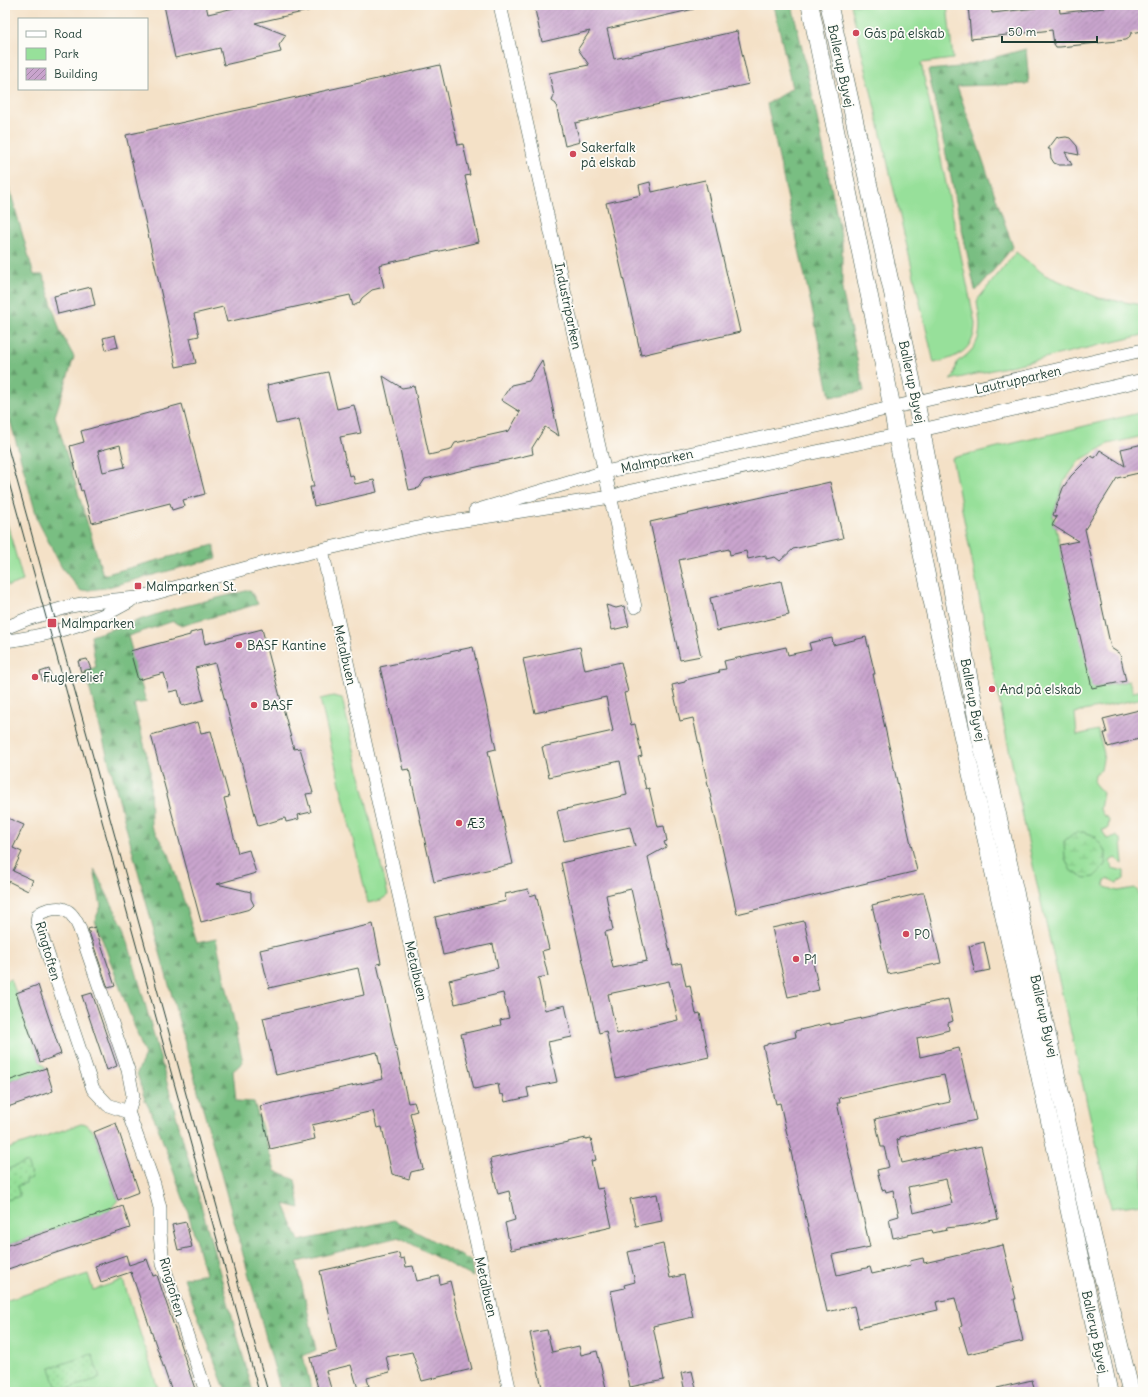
<svg xmlns="http://www.w3.org/2000/svg" width="1148" height="1397" font-family="Delius,sans-serif">
  <style>
    .green { fill: #97e09a; stroke: #5b8e67 }
    .forest { fill: url(#forest-firs); stroke: #4c7e5b }
    .wetland { fill: url(#wetland-marsh); stroke: #5b8e67 }
    .park { fill: url(#park-dots); stroke: #5b8e67 }
    .building { fill: url(#building-hatch); fill-rule: evenodd }
    .lines { fill: none; stroke-linecap: round; stroke-linejoin: round }
    .minor-casing { stroke: #3f564a; stroke-width: 14 }
    .major-casing { stroke: #3f564a; stroke-width: 18 }
    .minor { stroke: #fff; stroke-width: 13 }
    .major { stroke: #fff; stroke-width: 17 }
    .tram { stroke: #1f3d34; stroke-width: 1 }
    .poi-dot { fill: #d1495b; stroke: #fdfcf7; stroke-width: 1.5 }
    .labels { text-anchor: middle; dominant-baseline: central; stroke-width: 3.5; stroke-linejoin: round; paint-order: stroke }
    .poi-label { font-size: 13px; fill: #1f3d34; stroke: #fdfcf7; text-anchor: start }
    .street-label { font-size: 13px; fill: #1f3d34; stroke: #fdfcf7 }
  </style>
  <defs>
    <pattern id="forest-firs" width="22" height="20" patternUnits="userSpaceOnUse"><rect width="22" height="20" fill="#79be82"/><path d="M5 1l3.5 6h-7zM16 11l3.5 6h-7z" fill="#639c6b"/></pattern>
    <pattern id="wetland-marsh" width="20" height="14" patternUnits="userSpaceOnUse"><rect width="20" height="14" fill="#97e09a"/><path d="M1 5h8M5 5V1M11 12h8M15 12V8" fill="none" stroke="#82c185"/></pattern>
    <pattern id="park-dots" width="8" height="8" patternUnits="userSpaceOnUse"><rect width="8" height="8" fill="#97e09a"/><path d="M2 2h.1M6 6h.1" fill="none" stroke="#82c185" stroke-width="1.8" stroke-linecap="round"/></pattern>
    <pattern id="building-hatch" width="6" height="6" patternUnits="userSpaceOnUse"><rect width="6" height="6" fill="#c9a4cd"/><path d="M-1 1l2-2M0 6l6-6M5 7l2-2" fill="none" stroke="#a387a7"/></pattern>
  </defs>
  <rect width="100%" height="100%" fill="#fdfcf7"/>
  <filter id="ink" filterUnits="userSpaceOnUse"><feTurbulence type="fractalNoise" baseFrequency=".025" numOctaves="2"/><feDisplacementMap in="SourceGraphic" scale="8" xChannelSelector="R" yChannelSelector="G"/><feConvolveMatrix kernelMatrix="1 2 1 2 8 2 1 2 1" color-interpolation-filters="sRGB"/></filter>
  <filter id="wash" filterUnits="userSpaceOnUse"><feTurbulence type="fractalNoise" baseFrequency=".012" numOctaves="4" result="noise"/><feDisplacementMap in="SourceGraphic" scale="16" xChannelSelector="R" yChannelSelector="G"/><feGaussianBlur stdDeviation="0.9" result="paint"/><feColorMatrix in="noise" values="0 0 0 0 0 0 0 0 0 0 0 0 0 0 0 0 0 1.4 0 .05"/><feComposite in="paint" operator="in"/></filter>
  <g filter="url(#wash)">
    <rect width="100%" height="100%" fill="#f4e1c7"/>
    <g class="green">
      <path d="M 851,5 L 947,5 L 953,59 L 921,63 L 975,323 C 975,350 957,358 934,363 Z"/>
      <path d="M 1016,252 L 1045,275 L 1099,298 L 1143,305 L 1143,335 L 950,380 L 954,376 L 957,362 C 983,346 982,330 977,302 L 978,299 Z"/>
      <polygon points="1143,412 1143,436 1108,444 1079,461 1064,482 1053,516 1094,688 1129,681 1133,692 1143,690 1143,698 1075,713 1077,735 1098,730 1104,754 1101,770 1095,774 1094,783 1103,793 1100,809 1102,814 1109,819 1108,829 1102,830 1107,839 1116,836 1121,840 1123,864 1115,858 1110,861 1112,868 1124,871 1124,879 1117,883 1109,879 1104,882 1105,887 1118,891 1135,888 1139,893 1143,934 1143,1204 1111,1208 1036,880 1004,725 952,458"/>
      <polygon points="5,516 23,581 8,586 5,577"/>
      <polygon points="333,696 342,698 388,895 381,900 368,903 320,699"/>
      <polygon points="11,979 40,1062 46,1068 5,1082 5,981"/>
      <polygon points="84,1123 94,1132 118,1200 109,1211 5,1246 5,1150"/>
      <polygon points="88,1274 93,1290 123,1280 159,1392 5,1392 5,1301"/>
    </g>
    <g class="forest">
      <polygon points="774,5 792,5 811,88 842,241 842,290 864,391 830,397 813,313 767,104 792,88"/>
      <polygon points="1026,49 1029,84 957,86 1013,247 976,291 975,290 928,70 959,67"/>
      <polygon points="5,173 34,275 43,275 60,331 74,357 55,416 103,575 214,545 217,558 104,588 81,591 62,568 38,521 5,402"/>
      <polygon points="250,590 258,604 181,626 174,621 128,636 146,702 134,704 150,768 151,826 169,854 197,943 216,939 243,1062 233,1071 236,1101 254,1102 275,1171 295,1180 300,1208 284,1204 299,1241 394,1220 471,1261 473,1277 399,1237 297,1262 316,1350 303,1356 312,1392 281,1392 142,887 85,671 96,667 91,636 173,609"/>
      <polygon points="94,869 124,928 253,1392 226,1392 184,1278 205,1274 188,1212 156,1122 145,1100 137,1073 145,1055 95,920 101,906"/>
    </g>
    <polygon class="wetland" points="1083,832 1093,835 1106,851 1106,865 1094,877 1086,878 1071,871 1065,858 1064,841 1074,833"/>
    <g class="park">
      <polygon points="27,1162 32,1178 26,1180 26,1183 17,1186 20,1196 7,1200 5,1194 5,1170"/>
      <polygon points="92,1354 100,1378 58,1392 50,1368"/>
    </g>
    <g id="blocks">
      <g class="building">
        <polygon points="164,5 206,5 208,14 234,8 233,5 315,5 316,9 255,23 286,35 279,45 281,52 224,65 220,48 175,58"/>
        <polygon points="534,5 694,5 694,9 607,29 614,59 737,31 749,84 575,123 580,142 565,146 556,104 552,101 554,96 549,73 589,65 578,49 590,31 542,42"/>
        <polygon points="968,5 991,5 992,13 1036,8 1036,5 1059,5 1060,13 1104,8 1104,5 1143,5 1143,31 1131,33 1129,38 1126,40 1060,47 1056,47 1054,44 1052,30 971,39"/>
        <polygon points="440,65 458,145 463,144 470,175 465,176 479,242 379,265 384,287 372,290 362,298 359,303 353,306 350,295 227,322 223,307 194,314 199,336 190,338 196,363 176,367 171,342 172,342 126,135"/>
        <polygon points="1057,137 1058,138 1066,137 1070,138 1077,146 1079,155 1065,152 1072,165 1059,165 1054,163 1051,158 1050,149 1048,149"/>
        <polygon points="705,180 740,332 641,355 606,203 641,195 639,185 650,182 652,192"/>
        <polygon points="91,287 95,305 58,314 54,296"/>
        <polygon points="115,335 118,347 106,350 103,338"/>
        <polygon points="542,360 559,436 545,427 532,448 533,454 425,479 419,488 409,490 383,376 402,388 414,386 429,455 451,450 455,443 509,431 520,412 501,400 511,385 529,381"/>
        <polygon points="328,372 337,409 354,405 361,433 340,437 349,476 353,475 355,484 374,480 377,492 314,506 310,487 314,487 299,419 276,424 267,385"/>
        <path d="M 182,404 L 205,494 L 183,500 L 185,506 L 172,510 L 170,503 L 92,523 L 83,490 L 81,491 L 70,446 L 84,442 L 81,431 ZM 120,445 L 125,467 L 103,472 L 98,451 Z"/>
        <polygon points="1143,444 1143,472 1117,478 1085,529 1111,648 1120,654 1126,681 1092,688 1059,545 1078,541 1052,525 1057,517 1053,515 1063,488 1071,476 1091,456 1095,458 1100,450 1125,466 1121,449"/>
        <polygon points="830,482 843,538 793,549 780,561 775,557 766,559 766,555 748,559 746,551 730,555 729,549 679,560 701,656 680,660 650,522"/>
        <polygon points="781,581 789,615 717,631 710,598"/>
        <polygon points="606,605 616,608 624,606 629,626 612,630"/>
        <polygon points="262,629 294,749 300,748 313,793 306,794 311,812 298,815 299,819 286,822 285,818 258,826 215,663 195,668 204,700 182,706 178,690 169,692 164,673 138,680 130,651 190,635 190,633 202,630 205,644"/>
        <polygon points="866,637 875,674 873,674 917,871 737,914 693,718 680,721 672,685 685,682 685,680 720,672 719,670 726,669 724,661 786,647 788,655 811,650 809,643 832,638 833,645"/>
        <polygon points="473,647 496,749 488,751 513,864 434,882 409,769 403,770 380,667"/>
        <path d="M 580,647 L 585,670 L 621,662 L 628,692 L 624,693 L 631,725 L 635,724 L 642,756 L 638,757 L 646,789 L 649,788 L 658,827 L 664,826 L 667,841 L 664,842 L 666,847 L 648,857 L 673,965 L 681,963 L 686,986 L 690,985 L 696,1014 L 700,1013 L 709,1057 L 616,1078 L 606,1031 L 599,1033 L 561,863 L 635,846 L 630,827 L 564,841 L 557,811 L 627,795 L 620,761 L 549,777 L 542,747 L 613,731 L 606,697 L 535,713 L 523,659 ZM 631,889 L 647,961 L 613,968 L 605,932 L 613,930 L 606,895 ZM 669,981 L 678,1020 L 617,1034 L 608,994 Z"/>
        <polygon points="87,659 91,669 81,672 78,661"/>
        <polygon points="49,669 52,680 43,682 40,672"/>
        <polygon points="1143,709 1143,738 1108,747 1104,733 1107,733 1103,719"/>
        <polygon points="198,722 201,733 211,731 229,797 224,798 238,853 249,850 256,873 217,884 251,892 251,899 254,905 250,909 201,922 151,735"/>
        <polygon points="5,817 24,825 13,848 22,852 13,871 33,880 28,891 8,881 5,889"/>
        <polygon points="528,889 530,896 536,894 549,949 542,951 548,976 538,978 545,1010 565,1005 572,1037 548,1042 557,1082 527,1088 529,1097 505,1102 503,1094 500,1095 498,1084 474,1089 461,1034 501,1025 500,1020 509,1018 503,993 455,1004 449,980 498,968 493,944 443,955 435,917 506,901 505,894"/>
        <polygon points="921,893 924,893 941,963 888,974 872,905"/>
        <polygon points="804,921 819,990 788,997 772,928"/>
        <polygon points="373,924 381,963 377,964 408,1103 414,1102 417,1111 410,1113 423,1169 411,1172 409,1179 392,1174 382,1127 377,1128 373,1111 312,1125 315,1139 270,1149 260,1106 383,1079 377,1052 276,1075 263,1018 364,995 358,968 269,988 260,950"/>
        <polygon points="95,927 115,986 108,988 88,929"/>
        <polygon points="984,942 990,970 975,973 969,946"/>
        <polygon points="38,985 61,1054 40,1062 16,993"/>
        <polygon points="92,993 117,1066 107,1070 82,996"/>
        <path d="M 948,999 L 953,1021 L 948,1023 L 949,1030 L 917,1038 L 920,1057 L 959,1048 L 976,1120 L 900,1137 L 900,1139 L 897,1140 L 902,1163 L 981,1146 L 998,1219 L 965,1226 L 946,1228 L 947,1230 L 933,1233 L 932,1230 L 893,1238 L 889,1219 L 899,1216 L 893,1190 L 886,1192 L 885,1189 L 882,1190 L 877,1170 L 889,1167 L 884,1147 L 881,1147 L 875,1119 L 950,1102 L 944,1075 L 839,1098 L 840,1103 L 837,1103 L 870,1247 L 832,1255 L 837,1275 L 870,1267 L 872,1274 L 911,1265 L 910,1261 L 923,1258 L 924,1263 L 1003,1245 L 1016,1299 L 1014,1299 L 1023,1341 L 968,1354 L 960,1327 L 962,1326 L 955,1298 L 936,1302 L 938,1310 L 859,1328 L 854,1306 L 827,1312 L 780,1103 L 776,1104 L 763,1046 L 767,1045 L 767,1044 L 796,1037 L 795,1031 L 830,1023 L 830,1025 ZM 946,1179 L 952,1204 L 913,1213 L 908,1187 Z"/>
        <polygon points="46,1068 53,1091 5,1108 5,1082"/>
        <polygon points="116,1123 139,1192 118,1200 94,1132"/>
        <polygon points="586,1138 586,1139 591,1138 596,1160 591,1161 597,1189 603,1188 612,1227 511,1250 505,1223 515,1220 509,1191 498,1194 490,1159"/>
        <polygon points="657,1194 662,1221 636,1226 630,1199"/>
        <polygon points="123,1206 130,1228 5,1270 5,1246"/>
        <polygon points="186,1222 192,1247 178,1250 172,1225"/>
        <polygon points="663,1244 670,1278 684,1275 693,1317 653,1326 664,1380 630,1387 611,1291 625,1288 624,1285 635,1282 628,1252"/>
        <polygon points="399,1253 400,1259 404,1258 406,1267 413,1266 417,1281 439,1276 440,1284 450,1281 472,1369 422,1381 412,1352 386,1357 390,1372 367,1378 369,1386 358,1389 351,1365 326,1371 332,1392 319,1392 310,1358 337,1351 320,1271"/>
        <polygon points="126,1255 129,1265 147,1259 153,1276 157,1275 196,1392 172,1392 131,1272 101,1282 95,1266"/>
        <polygon points="547,1330 552,1352 579,1346 581,1355 597,1351 607,1392 543,1392 530,1333"/>
        <polygon points="692,1371 697,1392 685,1392 681,1373"/>
        <polygon points="1032,1380 1035,1392 998,1392 997,1388"/>
      </g>
    </g>
  </g>
  <g filter="url(#ink)">
    <use href="#blocks" fill-opacity="0" stroke="#3f564a" stroke-width="1"/>
    <g class="lines">
      <defs>
        <g id="minor">
          <polyline points="500,5 635,607"/>
          <polyline points="475,511 605,472 849,419 873,412 1143,350"/>
          <polyline points="322,550 510,1392"/>
          <polyline points="5,628 27,619 71,606 93,602 137,598 268,562 426,526 611,497 631,491 921,430 1143,380"/>
          <path d="M 5,641 C 33,638 70,629 96,618 C 108,614 119,607 130,601"/>
          <path d="M 128,1112 L 108,1105 L 93,1089 L 38,925 L 37,921 L 38,915 C 42,911 46,910 52,909 C 67,906 73,914 79,927 L 128,1070 L 133,1096 L 128,1112 L 154,1184 L 160,1208 L 160,1233 L 163,1264 L 206,1392"/>
        </g>
        <g id="major">
          <polyline points="810,5 890,397 900,453 946,665 1021,991 1109,1392"/>
          <polyline points="829,5 912,381 981,741 1093,1237 1131,1392"/>
        </g>
      </defs>
      <use href="#minor" class="minor-casing"/>
      <use href="#major" class="major-casing"/>
      <use href="#minor" class="minor"/>
      <use href="#major" class="major"/>
      <g class="tram">
        <polyline points="5,437 268,1392"/>
        <polyline points="5,468 259,1392"/>
      </g>
    </g>
  </g>
  <g class="poi-dot">
    <circle cx="856" cy="33" r="4"/>
    <circle cx="573" cy="154" r="4"/>
    <rect x="134" y="582" width="8" height="8" rx="2"/>
    <rect x="47" y="618" width="10" height="10" rx="2"/>
    <circle cx="239" cy="645" r="4"/>
    <circle cx="35" cy="677" r="4"/>
    <circle cx="992" cy="689" r="4"/>
    <circle cx="254" cy="705" r="4"/>
    <circle cx="459" cy="823" r="4"/>
    <circle cx="906" cy="934" r="4"/>
    <circle cx="796" cy="959" r="4"/>
  </g>
  <g class="labels">
    <g class="poi-label">
      <text x="864" y="33">Gås på elskab</text>
      <text x="581" y="147">Sakerfalk<tspan x="581" dy="15">på elskab</tspan></text>
      <text x="146" y="586">Malmparken St.</text>
      <text x="61" y="623">Malmparken</text>
      <text x="247" y="645">BASF Kantine</text>
      <text x="43" y="677">Fuglerelief</text>
      <text x="1000" y="689">And på elskab</text>
      <text x="262" y="705">BASF</text>
      <text x="467" y="823">Æ3</text>
      <text x="914" y="934">P0</text>
      <text x="804" y="959">P1</text>
    </g>
    <g class="street-label">
      <text transform="translate(841 66) rotate(78)">Ballerup Byvej</text>
      <text transform="translate(568 306) rotate(78)">Industriparken</text>
      <text transform="translate(1018 380) rotate(-13)">Lautrupparken</text>
      <text transform="translate(912 382) rotate(78)">Ballerup Byvej</text>
      <text transform="translate(657 461) rotate(-12)">Malmparken</text>
      <text transform="translate(345 655) rotate(77)">Metalbuen</text>
      <text transform="translate(973 700) rotate(79)">Ballerup Byvej</text>
      <text transform="translate(48 951) rotate(74)">Ringtoften</text>
      <text transform="translate(416 971) rotate(77)">Metalbuen</text>
      <text transform="translate(1044 1016) rotate(77)">Ballerup Byvej</text>
      <text transform="translate(172 1287) rotate(74)">Ringtoften</text>
      <text transform="translate(486 1287) rotate(77)">Metalbuen</text>
      <text transform="translate(1095 1332) rotate(78)">Ballerup Byvej</text>
    </g>
  </g>
  <rect width="1148" height="1397" fill="none" stroke="#fdfcf7" stroke-width="20"/>
  <rect x="18" y="18" width="130" height="72" fill="#fdfcf7" stroke="#a4b0a9"/>
  <rect x="26" y="31" width="20" height="6" fill="#ffffff" stroke="#a4b0a9"/>
  <text x="54" y="38" font-size="12" fill="#1f3d34">Road</text>
  <rect x="26" y="48" width="20" height="12" fill="#97e09a" stroke="#a4b0a9"/>
  <text x="54" y="58" font-size="12" fill="#1f3d34">Park</text>
  <rect x="26" y="68" width="20" height="12" fill="url(#building-hatch)" stroke="#a4b0a9"/>
  <text x="54" y="78" font-size="12" fill="#1f3d34">Building</text>
  <path d="M1002 36v6h95v-6" fill="none" stroke="#1f3d34" stroke-width="2"/>
  <text x="1008" y="36" font-size="12" fill="#1f3d34" stroke="#fdfcf7" stroke-width="3" paint-order="stroke">50 m</text>
</svg>
